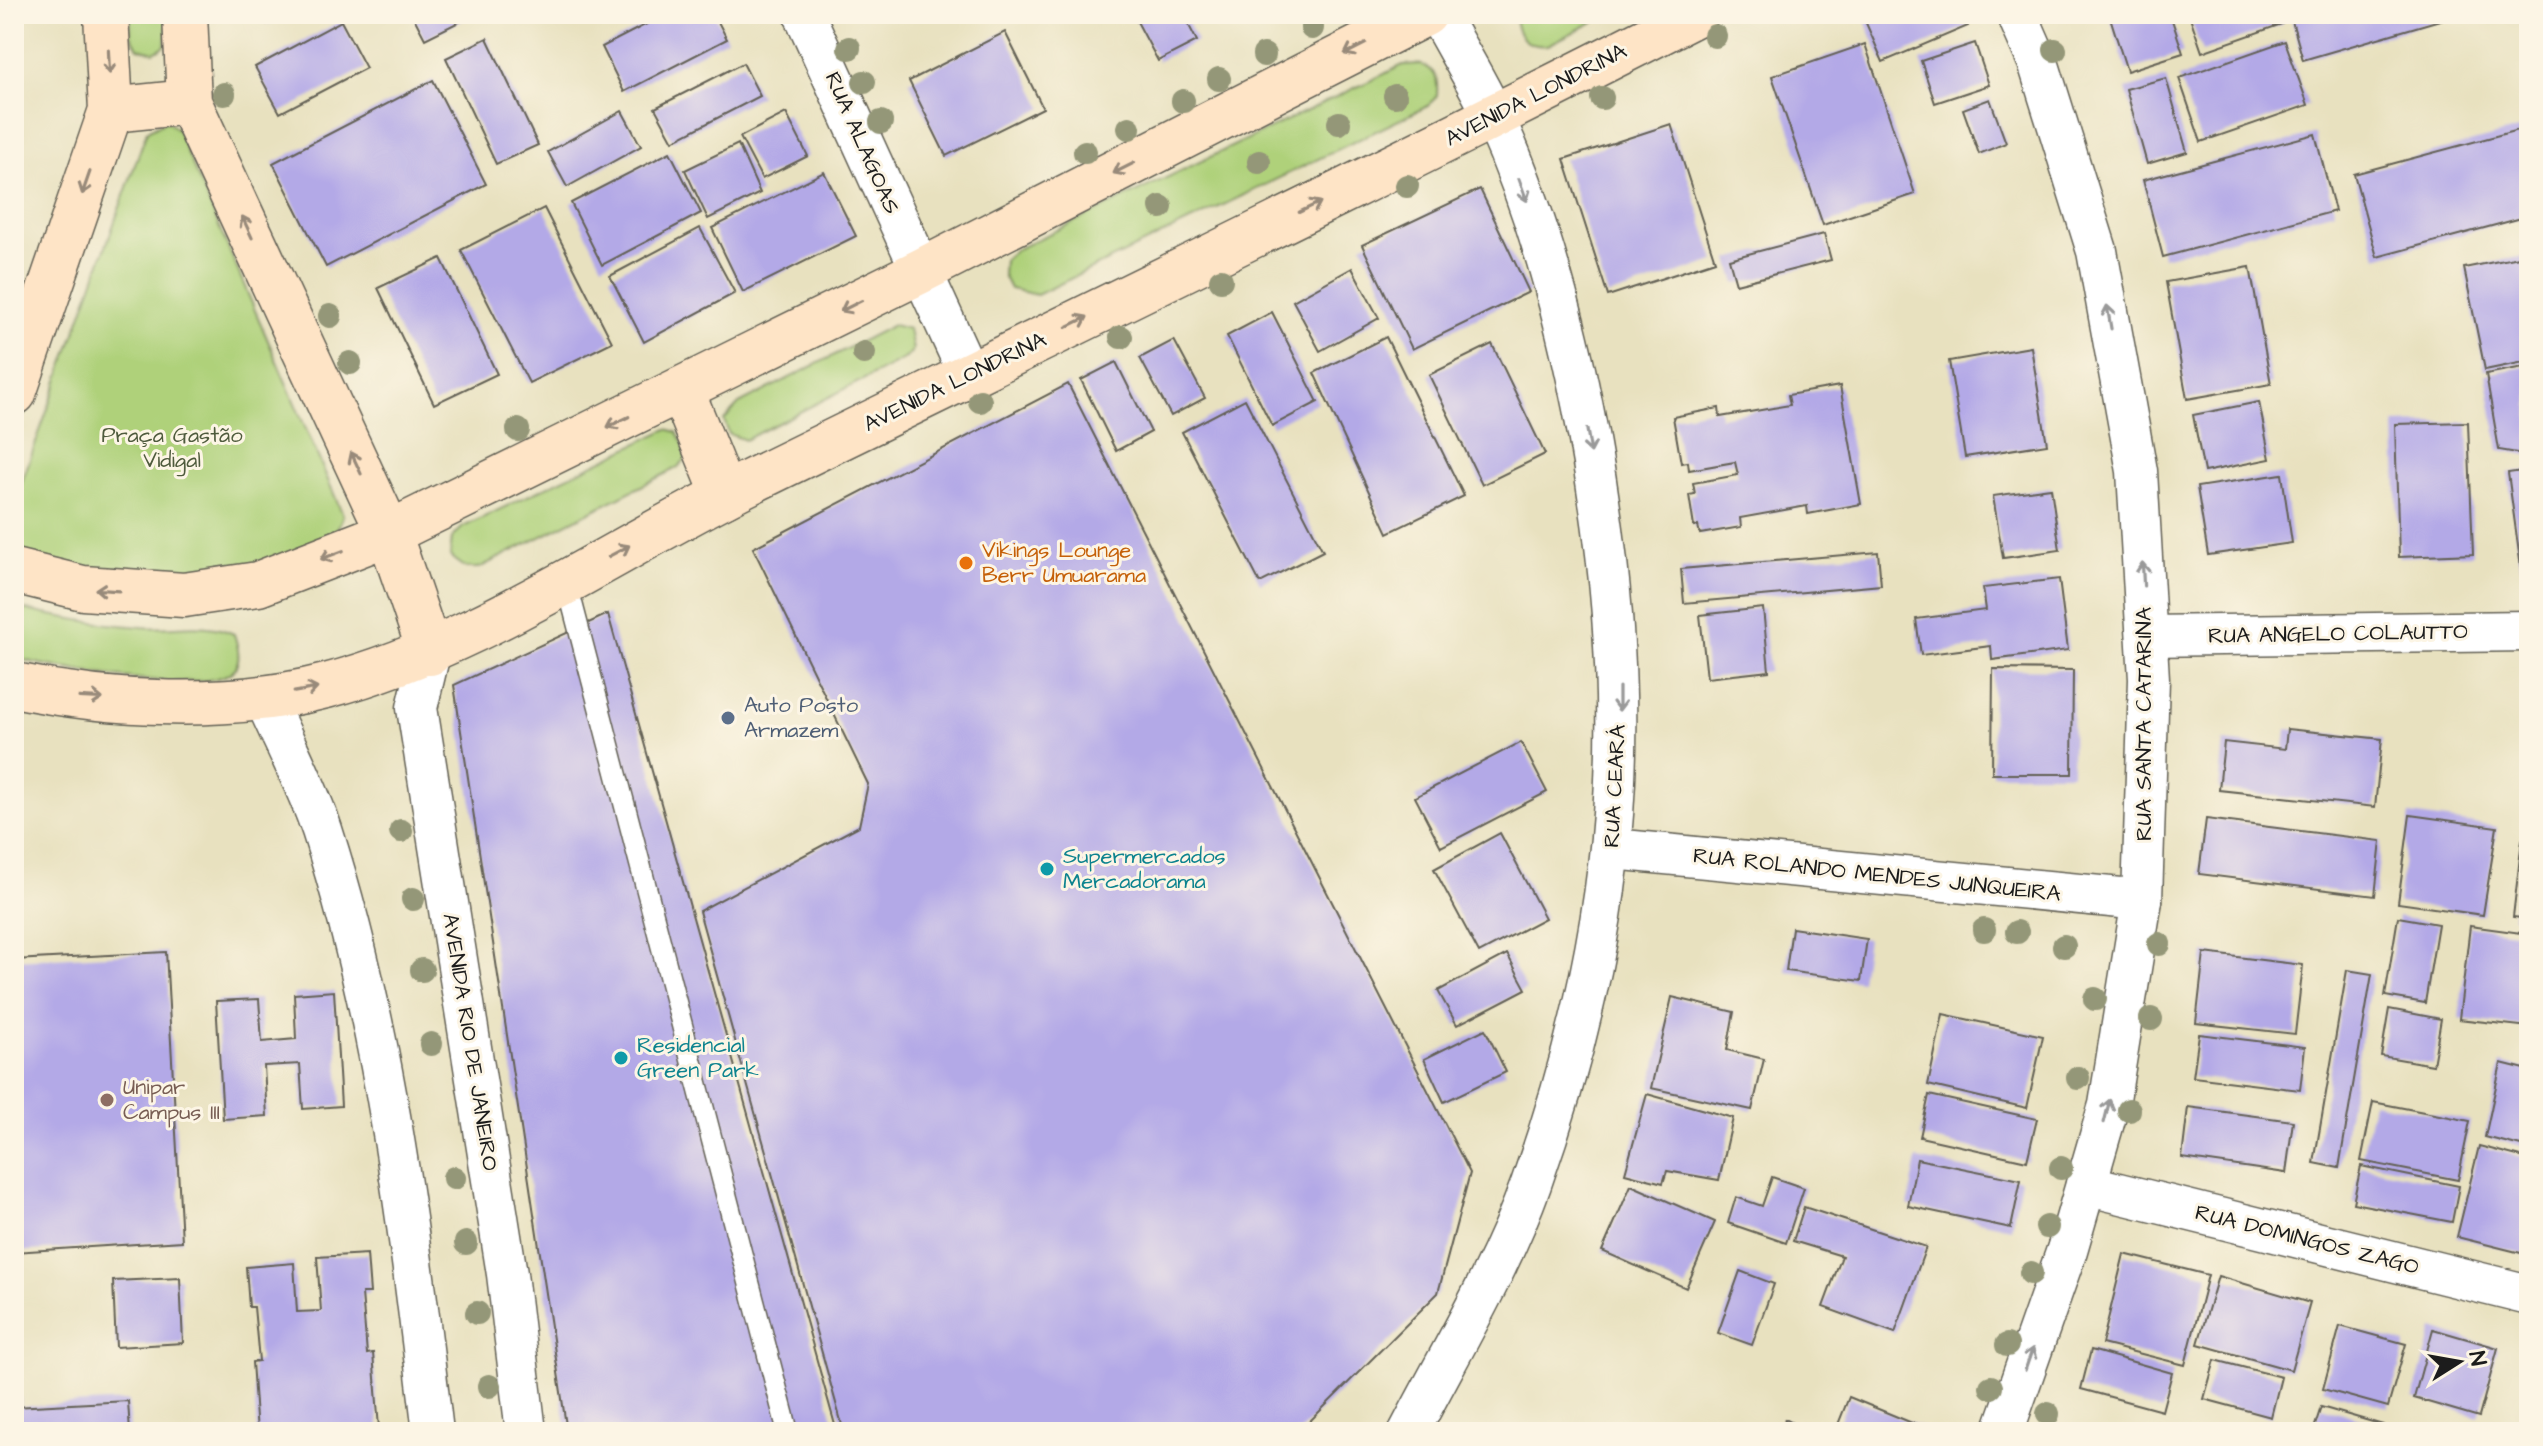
<svg xmlns="http://www.w3.org/2000/svg" width="2543" height="1446" font-family="'Architects Daughter',sans-serif">
  <style>
    .green { fill: #afd17a; stroke: #66764b; stroke-width: 2 }
    .building { fill: #b3a9e7 }
    .lines { fill: none; stroke-linecap: round; stroke-linejoin: round }
    .lane-casing { stroke: #636155; stroke-width: 23 }
    .street-casing { stroke: #636155; stroke-width: 43 }
    .secondary-casing { stroke: #636155; stroke-width: 47 }
    .lane { stroke: #fff; stroke-width: 20 }
    .street { stroke: #fff; stroke-width: 40 }
    .secondary { stroke: #fee4c6; stroke-width: 44 }
    .tree { fill: #949778 }
    .oneway { stroke: #988a7a }
    .oneway2 { stroke: #999 }
    .food-dot { fill: #e8710a; stroke: #fcf5e5; stroke-width: 3 }
    .service-dot { fill: #5c6f8a; stroke: #fcf5e5; stroke-width: 3 }
    .culture-dot { fill: #0f9aa8; stroke: #fcf5e5; stroke-width: 3 }
    .education-dot { fill: #8d6e63; stroke: #fcf5e5; stroke-width: 3 }
    .labels { text-anchor: middle; dominant-baseline: central; stroke-width: 6; stroke-linejoin: round; paint-order: stroke }
    .street-label { font-size: 22px; fill: #1c1c1c; stroke: #fcf5e5 }
    .park-label { font-size: 22px; fill: #4f5b3d; stroke: #fcf5e5 }
    .food-label { font-size: 22px; fill: #c56008; stroke: #fcf5e5; text-anchor: start }
    .service-label { font-size: 22px; fill: #4e5e75; stroke: #fcf5e5; text-anchor: start }
    .culture-label { font-size: 22px; fill: #0d838f; stroke: #fcf5e5; text-anchor: start }
    .education-label { font-size: 22px; fill: #785e54; stroke: #fcf5e5; text-anchor: start }
  </style>
  <rect width="100%" height="100%" fill="#fcf5e5"/>
  <filter id="ink" filterUnits="userSpaceOnUse"><feTurbulence type="fractalNoise" baseFrequency=".0125" numOctaves="2"/><feDisplacementMap in="SourceGraphic" scale="16" xChannelSelector="R" yChannelSelector="G"/><feConvolveMatrix kernelMatrix="1 2 1 2 8 2 1 2 1" color-interpolation-filters="sRGB"/></filter>
  <filter id="wash" filterUnits="userSpaceOnUse"><feTurbulence type="fractalNoise" baseFrequency=".006" numOctaves="4" result="noise"/><feDisplacementMap in="SourceGraphic" scale="32" xChannelSelector="R" yChannelSelector="G"/><feGaussianBlur stdDeviation="1.8" result="paint"/><feColorMatrix in="noise" values="0 0 0 0 0 0 0 0 0 0 0 0 0 0 0 0 0 1.4 0 .05"/><feComposite in="paint" operator="in"/></filter>
  <g filter="url(#wash)">
    <rect width="100%" height="100%" fill="#e8e1bf"/>
    <g class="green">
      <polygon points="130,14 168,14 165,46 154,52 138,48 131,35"/>
      <path d="M 1515,14 L 1609,14 L 1548,45 C 1526,48 1515,35 1515,14 Z"/>
      <path d="M 1419,64 C 1437,70 1438,78 1437,96 L 1428,106 L 1037,295 L 1010,289 L 1003,275 L 1004,260 L 1015,250 L 1403,65 Z"/>
      <path d="M 166,121 L 177,129 L 343,515 C 340,525 336,533 327,540 C 293,564 164,583 122,577 C 86,573 49,559 14,551 L 14,504 L 147,131 Z"/>
      <polygon points="893,325 909,329 913,350 906,358 745,440 729,434 724,420 739,404"/>
      <polygon points="667,429 677,432 684,445 686,459 677,468 479,568 466,568 450,556 452,538 463,527"/>
      <path d="M 14,607 C 57,618 98,624 142,627 C 173,630 206,620 234,634 C 239,649 244,668 224,676 C 186,692 56,668 14,658 Z"/>
    </g>
    <g id="blocks">
      <g class="building">
        <polygon points="265,14 301,14 301,15 267,24"/>
        <polygon points="412,14 468,14 469,17 425,39"/>
        <polygon points="666,14 714,14 727,39 624,92 602,47"/>
        <polygon points="1133,14 1183,14 1197,41 1158,61"/>
        <polygon points="1862,14 1964,14 1968,26 1883,62"/>
        <polygon points="2109,14 2170,14 2183,53 2127,71"/>
        <polygon points="2189,14 2278,14 2282,24 2202,52"/>
        <polygon points="2290,14 2457,14 2457,15 2303,60"/>
        <polygon points="341,21 366,68 280,113 255,67"/>
        <polygon points="1005,32 1043,108 946,156 909,81"/>
        <polygon points="487,38 538,145 496,164 446,58"/>
        <polygon points="2285,41 2308,105 2201,142 2179,78"/>
        <polygon points="1975,43 1989,85 1935,103 1921,61"/>
        <polygon points="1865,44 1915,194 1823,225 1772,76"/>
        <polygon points="743,63 760,96 673,141 655,108"/>
        <polygon points="2166,78 2187,152 2147,164 2126,89"/>
        <polygon points="433,80 486,184 326,267 273,163"/>
        <polygon points="1990,99 2006,143 1979,154 1963,109"/>
        <polygon points="622,111 641,146 567,187 548,152"/>
        <polygon points="786,113 808,156 762,179 740,137"/>
        <polygon points="1671,124 1715,261 1608,296 1564,159"/>
        <polygon points="2529,127 2529,216 2377,257 2354,174"/>
        <polygon points="2315,134 2335,211 2163,257 2143,180"/>
        <polygon points="738,144 760,193 708,219 685,170"/>
        <polygon points="670,152 701,213 602,265 571,203"/>
        <polygon points="824,172 856,236 743,292 712,228"/>
        <polygon points="1480,189 1529,292 1412,349 1362,245"/>
        <polygon points="544,208 612,342 529,383 461,250"/>
        <polygon points="700,228 735,293 644,342 610,276"/>
        <polygon points="1824,234 1831,260 1736,284 1729,259"/>
        <polygon points="2529,255 2529,361 2485,370 2464,268"/>
        <polygon points="441,258 497,374 434,404 378,288"/>
        <polygon points="2250,267 2271,384 2187,399 2166,282"/>
        <polygon points="1352,268 1379,318 1320,351 1293,301"/>
        <polygon points="1272,312 1318,402 1272,426 1227,336"/>
        <polygon points="1386,337 1464,496 1388,533 1314,373"/>
        <polygon points="1174,340 1205,398 1171,416 1140,358"/>
        <polygon points="1492,344 1545,454 1482,485 1429,375"/>
        <polygon points="2031,347 2047,444 1965,457 1949,361"/>
        <polygon points="1116,362 1151,432 1116,451 1081,380"/>
        <polygon points="2529,366 2529,455 2499,450 2486,374"/>
        <polygon points="1068,384 1470,1173 1438,1293 1299,1432 844,1432 699,911 859,826 868,784 753,548"/>
        <polygon points="1840,386 1861,504 1808,514 1807,506 1740,518 1741,527 1700,534 1698,526 1694,527 1689,495 1695,494 1693,483 1738,475 1735,462 1689,470 1688,462 1681,463 1673,417 1719,408 1720,417 1790,405 1788,395"/>
        <polygon points="1245,399 1323,551 1260,583 1182,432"/>
        <polygon points="2259,402 2270,459 2204,472 2193,415"/>
        <polygon points="2468,422 2473,554 2399,557 2395,424"/>
        <polygon points="2529,470 2529,567 2521,568 2508,473"/>
        <polygon points="2282,474 2292,543 2208,555 2197,487"/>
        <polygon points="2051,488 2060,550 2003,558 1993,496"/>
        <polygon points="1878,552 1881,585 1684,603 1681,569"/>
        <polygon points="2059,579 2068,650 1992,660 1991,646 1921,655 1916,619 1986,610 1983,588"/>
        <polygon points="1763,608 1769,671 1707,678 1700,615"/>
        <polygon points="608,614 837,1432 567,1432 454,685"/>
        <polygon points="1993,669 2073,670 2072,774 1992,774"/>
        <polygon points="2287,729 2382,739 2375,807 2219,790 2224,742 2285,749"/>
        <polygon points="1521,742 1547,792 1441,847 1415,797"/>
        <polygon points="2410,815 2497,827 2483,915 2398,903"/>
        <polygon points="2206,819 2381,841 2375,896 2199,874"/>
        <polygon points="1500,833 1545,918 1479,953 1434,869"/>
        <polygon points="2522,840 2529,841 2529,919 2513,917"/>
        <polygon points="2398,917 2438,924 2425,1003 2385,996"/>
        <polygon points="2470,926 2529,934 2529,1027 2459,1019"/>
        <polygon points="1792,928 1867,939 1861,981 1786,971"/>
        <polygon points="166,952 182,1241 14,1252 14,960"/>
        <polygon points="2204,953 2303,965 2295,1034 2196,1023"/>
        <polygon points="1507,954 1526,989 1457,1025 1438,991"/>
        <polygon points="2347,970 2372,974 2339,1168 2314,1163"/>
        <polygon points="334,991 341,1106 303,1109 300,1064 264,1066 267,1116 223,1119 216,1001 259,999 262,1042 296,1039 294,994"/>
        <polygon points="1672,997 1734,1012 1727,1050 1764,1059 1752,1110 1651,1088"/>
        <polygon points="2389,1009 2441,1019 2433,1065 2381,1056"/>
        <polygon points="1943,1014 2043,1036 2027,1108 1928,1085"/>
        <polygon points="1485,1029 1506,1072 1444,1102 1424,1059"/>
        <polygon points="2199,1034 2305,1047 2300,1090 2193,1077"/>
        <polygon points="2501,1063 2529,1070 2529,1148 2485,1137"/>
        <polygon points="1647,1094 1733,1118 1719,1180 1667,1171 1663,1183 1625,1173"/>
        <polygon points="1929,1095 2037,1119 2027,1161 1920,1137"/>
        <polygon points="2373,1102 2470,1121 2458,1180 2361,1161"/>
        <polygon points="2188,1107 2293,1121 2286,1173 2182,1158"/>
        <polygon points="2479,1146 2529,1159 2529,1237 2525,1254 2457,1237"/>
        <polygon points="1917,1159 2021,1180 2011,1228 1908,1206"/>
        <polygon points="2361,1166 2459,1186 2452,1222 2353,1203"/>
        <polygon points="1772,1177 1804,1188 1786,1243 1728,1223 1736,1197 1762,1206"/>
        <polygon points="1631,1185 1715,1222 1686,1288 1602,1251"/>
        <polygon points="1804,1207 1926,1247 1895,1333 1823,1307 1842,1256 1793,1241"/>
        <polygon points="367,1254 370,1293 362,1293 367,1354 373,1353 379,1428 369,1432 257,1432 252,1362 259,1361 254,1307 249,1307 246,1267 294,1263 297,1312 321,1311 317,1257"/>
        <polygon points="2124,1254 2208,1275 2185,1365 2102,1344"/>
        <polygon points="1740,1271 1774,1284 1752,1345 1718,1333"/>
        <polygon points="2218,1276 2310,1303 2291,1370 2198,1344"/>
        <polygon points="180,1278 183,1343 116,1347 113,1281"/>
        <polygon points="14,1298 21,1405 14,1405"/>
        <polygon points="2340,1326 2406,1344 2388,1407 2323,1389"/>
        <polygon points="2433,1329 2498,1348 2479,1417 2414,1398"/>
        <polygon points="2091,1350 2172,1373 2162,1411 2081,1389"/>
        <polygon points="2215,1360 2281,1377 2271,1417 2204,1399"/>
        <polygon points="1849,1397 1934,1432 1835,1432"/>
        <polygon points="128,1401 130,1432 14,1432 14,1407"/>
        <polygon points="2321,1407 2383,1425 2381,1432 2313,1432"/>
        <polygon points="1785,1419 1809,1432 1778,1432"/>
      </g>
    </g>
  </g>
  <g filter="url(#ink)">
    <use href="#blocks" fill-opacity="0" stroke="#636155" stroke-width="2"/>
    <g class="lines">
      <defs>
        <polyline id="lane" points="566,580 788,1432"/>
        <g id="street">
          <polyline points="804,14 969,375"/>
          <polyline points="2147,636 2529,631"/>
          <polyline points="430,653 417,708 507,1274 526,1432"/>
          <path d="M 264,697 C 283,741 307,785 322,830 C 385,1026 409,1229 433,1432"/>
          <polyline points="1613,849 2142,900"/>
          <polyline points="2086,1185 2529,1295"/>
          <path d="M 1409,1432 C 1451,1351 1500,1270 1531,1184 C 1624,922 1638,706 1588,434 C 1568,326 1540,219 1495,119 C 1478,83 1457,49 1438,14"/>
          <polyline points="2003,1432 2067,1250 2109,1105 2142,900 2149,679 2137,471 2097,251 2038,62 2017,14"/>
        </g>
        <g id="secondary">
          <polyline points="185,14 189,102 389,533 430,653"/>
          <polyline points="111,110 189,102"/>
          <polyline points="682,391 724,495"/>
          <polyline points="14,393 111,110 106,14"/>
          <polyline points="14,571 83,588 184,595 258,584 389,533 921,271 1425,14"/>
          <path d="M 14,685 C 110,705 230,711 326,686 C 477,647 612,550 750,482 C 1066,327 1383,174 1696,14"/>
        </g>
      </defs>
      <use href="#lane" class="lane-casing"/>
      <use href="#street" class="street-casing"/>
      <use href="#secondary" class="secondary-casing"/>
      <use href="#lane" class="lane"/>
      <use href="#street" class="street"/>
      <use href="#secondary" class="secondary"/>
    </g>
    <g class="tree">
      <circle cx="1312" cy="28" r="12"/>
      <circle cx="1715" cy="36" r="12"/>
      <circle cx="849" cy="48" r="12"/>
      <circle cx="2055" cy="50" r="12"/>
      <circle cx="1264" cy="55" r="12"/>
      <circle cx="1219" cy="79" r="12"/>
      <circle cx="864" cy="82" r="12"/>
      <circle cx="224" cy="94" r="12"/>
      <circle cx="1395" cy="96" r="12"/>
      <circle cx="1602" cy="98" r="12"/>
      <circle cx="1183" cy="101" r="12"/>
      <circle cx="881" cy="122" r="12"/>
      <circle cx="1339" cy="123" r="12"/>
      <circle cx="1129" cy="128" r="12"/>
      <circle cx="1085" cy="152" r="12"/>
      <circle cx="1259" cy="162" r="12"/>
      <circle cx="1407" cy="186" r="12"/>
      <circle cx="1161" cy="207" r="12"/>
      <circle cx="1221" cy="280" r="12"/>
      <circle cx="330" cy="316" r="12"/>
      <circle cx="1121" cy="337" r="12"/>
      <circle cx="864" cy="353" r="12"/>
      <circle cx="350" cy="363" r="12"/>
      <circle cx="980" cy="401" r="12"/>
      <circle cx="518" cy="430" r="12"/>
      <circle cx="401" cy="831" r="12"/>
      <circle cx="413" cy="899" r="12"/>
      <circle cx="1984" cy="930" r="12"/>
      <circle cx="2017" cy="932" r="12"/>
      <circle cx="2159" cy="944" r="12"/>
      <circle cx="2064" cy="946" r="12"/>
      <circle cx="422" cy="970" r="12"/>
      <circle cx="2095" cy="999" r="12"/>
      <circle cx="2151" cy="1019" r="12"/>
      <circle cx="431" cy="1044" r="12"/>
      <circle cx="2078" cy="1078" r="12"/>
      <circle cx="2129" cy="1110" r="12"/>
      <circle cx="2061" cy="1168" r="12"/>
      <circle cx="454" cy="1178" r="12"/>
      <circle cx="2047" cy="1227" r="12"/>
      <circle cx="466" cy="1243" r="12"/>
      <circle cx="2031" cy="1273" r="12"/>
      <circle cx="477" cy="1313" r="12"/>
      <circle cx="2007" cy="1345" r="12"/>
      <circle cx="489" cy="1386" r="12"/>
      <circle cx="1991" cy="1387" r="12"/>
      <circle cx="2048" cy="1414" r="12"/>
    </g>
    <defs><path id="oneway-shaft" d="M-6 0H5M1.5-3L5.5 0L1.5 3" fill="none" stroke-width="1.6" stroke-linecap="round" stroke-linejoin="round" transform="scale(2)"/></defs>
    <g class="oneway">
      <use href="#oneway-shaft" transform="translate(1355 49) rotate(153)"/>
      <use href="#oneway-shaft" transform="translate(109 62) rotate(87)"/>
      <use href="#oneway-shaft" transform="translate(1124 168) rotate(153)"/>
      <use href="#oneway-shaft" transform="translate(86 183) rotate(109)"/>
      <use href="#oneway-shaft" transform="translate(1310 207) rotate(-26)"/>
      <use href="#oneway-shaft" transform="translate(247 227) rotate(-115)"/>
      <use href="#oneway-shaft" transform="translate(851 306) rotate(153)"/>
      <use href="#oneway-shaft" transform="translate(1077 322) rotate(-26)"/>
      <use href="#oneway-shaft" transform="translate(618 422) rotate(154)"/>
      <use href="#oneway-shaft" transform="translate(356 463) rotate(-115)"/>
      <use href="#oneway-shaft" transform="translate(619 551) rotate(-28)"/>
      <use href="#oneway-shaft" transform="translate(332 555) rotate(159)"/>
      <use href="#oneway-shaft" transform="translate(107 590) rotate(-176)"/>
      <use href="#oneway-shaft" transform="translate(306 690) rotate(-10)"/>
      <use href="#oneway-shaft" transform="translate(91 698) rotate(3)"/>
    </g>
    <g class="oneway2">
      <use href="#oneway-shaft" transform="translate(1523 190) rotate(70)"/>
      <use href="#oneway-shaft" transform="translate(2109 317) rotate(-100)"/>
      <use href="#oneway-shaft" transform="translate(1589 441) rotate(80)"/>
      <use href="#oneway-shaft" transform="translate(2143 574) rotate(-93)"/>
      <use href="#oneway-shaft" transform="translate(1619 699) rotate(90)"/>
      <use href="#oneway-shaft" transform="translate(2107 1111) rotate(-76)"/>
      <use href="#oneway-shaft" transform="translate(2029 1359) rotate(-71)"/>
    </g>
  </g>
  <circle class="food-dot" cx="966" cy="563" r="8"/>
  <circle class="service-dot" cx="728" cy="718" r="8"/>
  <g class="culture-dot">
    <circle cx="1047" cy="869" r="8"/>
    <circle cx="621" cy="1058" r="8"/>
  </g>
  <circle class="education-dot" cx="107" cy="1100" r="8"/>
  <g class="labels">
    <g class="street-label">
      <text transform="translate(1536 95) rotate(-27)">AVENIDA LONDRINA</text>
      <text transform="translate(862 143) rotate(66)">RUA ALAGOAS</text>
      <text transform="translate(955 382) rotate(-26)">AVENIDA LONDRINA</text>
      <text transform="translate(2338 634) rotate(-1)">RUA ANGELO COLAUTTO</text>
      <text transform="translate(2144 724) rotate(-90)">RUA SANTA CATARINA</text>
      <text transform="translate(1615 786) rotate(-87)">RUA CEARÁ</text>
      <text transform="translate(1877 875) rotate(6)">RUA ROLANDO MENDES JUNQUEIRA</text>
      <text transform="translate(470 1042) rotate(81)">AVENIDA RIO DE JANEIRO</text>
      <text transform="translate(2307 1240) rotate(14)">RUA DOMINGOS ZAGO</text>
    </g>
    <g class="park-label">
      <text x="172" y="435">Praça Gastão<tspan x="172" dy="25">Vidigal</tspan></text>
    </g>
    <g class="food-label">
      <text x="982" y="550">Vikings Lounge<tspan x="982" dy="25">Berr Umuarama</tspan></text>
    </g>
    <g class="service-label">
      <text x="744" y="705">Auto Posto<tspan x="744" dy="25">Armazem</tspan></text>
    </g>
    <g class="culture-label">
      <text x="1063" y="856">Supermercados<tspan x="1063" dy="25">Mercadorama</tspan></text>
      <text x="637" y="1045">Residencial<tspan x="637" dy="25">Green Park</tspan></text>
    </g>
    <g class="education-label">
      <text x="123" y="1087">Unipar<tspan x="123" dy="25">Campus III</tspan></text>
    </g>
  </g>
  <rect width="2543" height="1446" fill="none" stroke="#fcf5e5" stroke-width="48"/>
  <g transform="translate(2459 1362) rotate(79)" stroke="#fcf5e5" stroke-width="6" paint-order="stroke">
  <path d="M0-6L14 30L0 20L-14 30Z" fill="#1c1c1c"/>
  <text y="-12" font-size="22" font-weight="bold" text-anchor="middle" fill="#1c1c1c">N</text>
  </g>
</svg>
